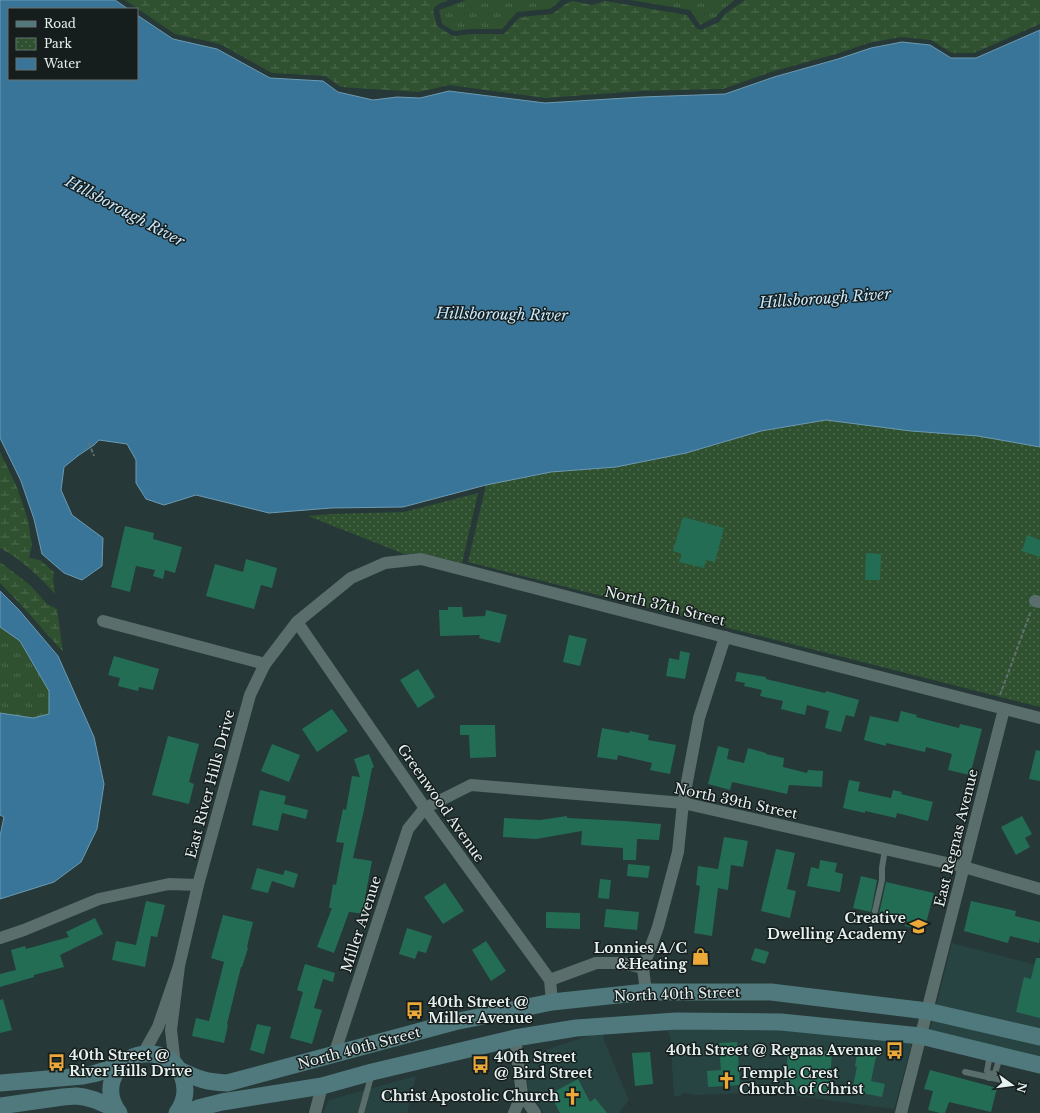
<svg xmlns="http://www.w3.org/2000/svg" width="1040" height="1113" font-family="'Libre Baskerville',serif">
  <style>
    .built { fill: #284442 }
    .grass { fill: url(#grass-tufts) }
    .wetland { fill: url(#wetland-marsh) }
    .park { fill: url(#park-dots) }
    .water { fill: #397598; stroke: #6d9ab2 }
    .building { fill: #246d55 }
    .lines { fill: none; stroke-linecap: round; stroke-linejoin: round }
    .path { stroke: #617170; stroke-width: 2; stroke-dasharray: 4 2; stroke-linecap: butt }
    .lane { stroke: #5a6e6c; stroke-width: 6 }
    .street { stroke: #5a6e6c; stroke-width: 12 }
    .secondary { stroke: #50797d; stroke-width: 17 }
    .labels { text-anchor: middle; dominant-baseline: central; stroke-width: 3; stroke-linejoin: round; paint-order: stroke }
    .street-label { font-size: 14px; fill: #e5f0ef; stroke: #161e1d }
    .poi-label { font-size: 14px; font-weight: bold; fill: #e5f0ef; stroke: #161e1d; text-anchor: end }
    .water-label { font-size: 15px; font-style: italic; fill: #c6e6fc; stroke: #161e1d }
  </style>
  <defs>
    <pattern id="grass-tufts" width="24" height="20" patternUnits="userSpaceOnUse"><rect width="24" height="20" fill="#2f5130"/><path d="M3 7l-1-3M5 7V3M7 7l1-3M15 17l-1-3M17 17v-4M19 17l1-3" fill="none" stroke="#4d6a4e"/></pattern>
    <pattern id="wetland-marsh" width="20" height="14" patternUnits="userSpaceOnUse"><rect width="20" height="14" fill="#2f5130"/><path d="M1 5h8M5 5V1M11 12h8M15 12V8" fill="none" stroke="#4d6a4e"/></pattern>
    <pattern id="park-dots" width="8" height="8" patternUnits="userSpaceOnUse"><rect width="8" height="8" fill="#2f5130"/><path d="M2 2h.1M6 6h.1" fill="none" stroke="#4d6a4e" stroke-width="1.8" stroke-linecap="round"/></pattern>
  </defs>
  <rect width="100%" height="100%" fill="#263837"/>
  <g class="built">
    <polygon points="952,943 1040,966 1040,1031 936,1007"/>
    <polygon points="933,1019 1040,1044 1040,1058 929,1032"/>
    <polygon points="688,1027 781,1028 912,1042 901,1084 894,1109 767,1092 697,1095 684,1093 679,1096 674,1096 670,1035 668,1032 665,1030 605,1034 603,1037 604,1040 629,1100 619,1113 544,1113 529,1092 524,1057 600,1032"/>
    <polygon points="416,1076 407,1113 323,1113 329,1100"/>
  </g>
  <g class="grass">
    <polygon points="466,0 561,0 550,9 517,12 502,29 471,29 454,31 442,24 439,10"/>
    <polygon points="630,0 735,0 722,10 716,17 700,25 690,10"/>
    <polygon points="0,627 20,641 49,691 49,714 33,718 0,713"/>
  </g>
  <g class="wetland">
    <path d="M 125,0 L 449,0 C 430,7 432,7 437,26 L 451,35 L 455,36 L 472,34 L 504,34 L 506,32 L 520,17 L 552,14 L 567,3 L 573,1 L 592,5 L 605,1 L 687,15 L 696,28 L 701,30 L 719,22 L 726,13 L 745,0 L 1040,0 L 1040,24 L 974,53 L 952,53 L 931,40 L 901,37 L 869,43 L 836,54 L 771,72 L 723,89 L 641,91 L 545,98 L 449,85 L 419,92 L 341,87 L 325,76 L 272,73 L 220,44 L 175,34 Z"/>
    <path d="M 0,452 L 17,487 L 28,520 L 32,545 L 29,558 L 40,560 L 54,572 L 53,580 L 55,594 C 39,576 21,559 0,548 Z"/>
    <polygon points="0,562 30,585 47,604 57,609 63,652 23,607 0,583"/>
  </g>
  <g class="park">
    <polygon points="826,420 911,431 978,436 1040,447 1040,707 468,562 486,485 551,472 616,467 686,453 761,431"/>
    <polygon points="478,493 462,563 422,553 404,554 308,516 332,514 404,512"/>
  </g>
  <g class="water">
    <polygon points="0,0 115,0 128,9 9,9 9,79 137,79 137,15 173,39 217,49 270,78 323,81 338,92 373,100 397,97 420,98 449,91 545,103 642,97 725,94 774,77 838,59 871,48 902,42 930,45 951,58 976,58 1040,30 1040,447 978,436 911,431 826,420 761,431 686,453 616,467 551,472 486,485 403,507 331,508 269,513 196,495 164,505 146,499 136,483 136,460 127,444 99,440 94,445 79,455 64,467 61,490 72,515 103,538 102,566 82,580 64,573 42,554 34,519 21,481 0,438"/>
    <polygon points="0,591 19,610 58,656 94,737 104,784 97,829 81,862 54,882 0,899 0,836 4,817 0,815 0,713 33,718 49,714 49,691 20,641 0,627"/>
  </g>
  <g class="building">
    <polygon points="683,517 724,528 715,562 706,560 704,568 679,562 682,554 673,551"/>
    <polygon points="125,526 154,533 153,539 182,547 175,573 165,570 163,579 153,576 155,570 136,566 130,592 111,587"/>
    <polygon points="1027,535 1040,540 1040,557 1022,551"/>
    <polygon points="866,553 881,554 880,580 865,580"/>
    <polygon points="246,559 277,568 272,588 261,585 254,609 206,596 215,564 243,572"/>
    <polygon points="448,607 462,607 463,617 485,616 486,610 507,615 500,643 479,638 480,635 440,636 439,610 448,610"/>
    <polygon points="569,635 587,639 580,666 563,662"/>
    <polygon points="680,651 690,653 685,679 666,676 669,658 679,660"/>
    <polygon points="114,656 159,669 153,690 139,687 138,691 118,686 120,678 108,675"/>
    <polygon points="418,669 435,697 418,708 400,680"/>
    <polygon points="737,672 766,677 766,679 825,693 826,691 859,700 854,717 846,715 841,732 825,728 829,711 807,705 805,715 781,709 783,701 760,696 762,690 744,686 745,683 735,681"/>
    <polygon points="332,709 348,731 317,752 302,729"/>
    <polygon points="901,711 917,715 916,717 959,728 960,724 982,729 970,775 948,770 952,754 926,747 925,752 886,743 886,746 864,740 870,716 898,722"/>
    <polygon points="460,725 495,725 496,757 470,758 469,735 460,735"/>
    <polygon points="602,728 629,733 630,731 649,735 648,740 676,745 670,774 650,770 652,763 618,755 617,760 597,757"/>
    <polygon points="168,736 199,744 189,782 194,784 189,804 152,795"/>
    <polygon points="272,744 300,755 289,782 261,771"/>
    <polygon points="718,746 729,749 727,759 744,763 748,748 766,753 766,754 784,758 783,767 807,773 808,770 823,771 822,787 789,785 787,794 732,782 730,790 708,784"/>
    <polygon points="1036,750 1040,751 1040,781 1029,779"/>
    <polygon points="369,754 374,767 372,768 364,810 353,858 372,861 365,898 368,899 365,914 349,912 334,953 317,947 332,908 329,908 333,884 336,885 344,843 336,842 343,809 346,810 352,776 360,777 354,759"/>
    <polygon points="849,780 860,782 858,791 891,798 893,790 902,792 901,794 933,802 928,821 897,813 896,818 865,811 865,813 843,808"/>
    <polygon points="260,790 286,796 284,804 308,810 306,819 282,813 278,831 252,825"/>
    <polygon points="567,816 567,818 624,821 661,824 659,840 637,839 636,860 623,860 623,848 581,845 582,831 536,839 503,837 504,818 540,820"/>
    <polygon points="1022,816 1032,834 1025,838 1030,847 1016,855 1001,827"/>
    <polygon points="724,837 748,841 743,867 731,865 728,890 718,888 712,936 694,933 700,886 696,885 698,866 718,869"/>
    <polygon points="776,849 795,853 787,889 796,891 790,918 761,911"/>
    <polygon points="820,860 837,863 835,872 843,874 840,892 807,886 811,867 819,869"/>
    <polygon points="628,864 650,866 648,878 627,876"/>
    <polygon points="257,868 283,875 285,870 298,874 294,888 272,881 268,893 251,889"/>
    <polygon points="861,876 877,880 871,912 853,908"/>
    <polygon points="600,879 611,880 609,899 598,898"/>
    <polygon points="886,882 934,893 924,931 905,926 906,921 879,914"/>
    <polygon points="445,883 464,911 443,924 424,897"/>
    <polygon points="146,901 165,905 157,937 151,936 145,967 112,960 116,941 136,945"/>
    <polygon points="971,901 1016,911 1015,916 1040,922 1040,937 1039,943 1010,936 1008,943 964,931"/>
    <polygon points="606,909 639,912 637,930 604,927"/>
    <polygon points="546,912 580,913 580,929 546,928"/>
    <polygon points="223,915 253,922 247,947 248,948 242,967 241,967 227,1024 228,1025 224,1043 192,1036 196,1018 209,1021 224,962 211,958"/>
    <polygon points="95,918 103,934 60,955 64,967 34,975 34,977 0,987 0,974 16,970 11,950 25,946 26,949 69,937 66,932"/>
    <polygon points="407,928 432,936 426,953 418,951 415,959 399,954"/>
    <polygon points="486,941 506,971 491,981 472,950"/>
    <polygon points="755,948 769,952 765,964 751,960"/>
    <polygon points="1036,958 1040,958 1040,1018 1016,1012 1024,977 1031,979"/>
    <polygon points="305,964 335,973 333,982 323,979 314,1008 322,1010 312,1044 290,1038 303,992 297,990"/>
    <polygon points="3,999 12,1030 0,1033 0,1000"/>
    <polygon points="257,1024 271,1027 264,1054 250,1050"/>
    <polygon points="737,1042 740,1085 708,1087 707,1071 721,1070 719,1043"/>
    <polygon points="858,1048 877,1052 871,1081 885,1084 882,1097 852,1091 857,1067 855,1066"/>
    <polygon points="788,1050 832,1052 829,1093 785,1090"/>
    <polygon points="650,1052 653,1084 635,1086 632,1053"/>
    <polygon points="930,1070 997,1088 991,1112 949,1102 945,1113 940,1113 928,1110 933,1091 924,1089"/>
    <polygon points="578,1079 590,1102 595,1098 607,1113 560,1113 550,1094"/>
  </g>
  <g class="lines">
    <g class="path">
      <polyline points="89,443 94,456"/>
      <polyline points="1000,695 1031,611"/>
    </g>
    <g class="lane">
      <polyline points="875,911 882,880 882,868 885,849"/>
      <polyline points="965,1072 1006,1081"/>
      <polyline points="990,1074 995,1073 1000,1057"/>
      <polyline points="989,1078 990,1074 987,1071 990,1055"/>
      <polyline points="361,1113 372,1073"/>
    </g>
    <g class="street">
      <polyline points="1035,601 1040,602"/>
      <polyline points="103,621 265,664"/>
      <polyline points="297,622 425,808 550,980 552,1002"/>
      <polyline points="0,938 24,930 99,899 169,884 198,885"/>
      <polyline points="179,966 198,885 250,695 265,664 297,622 351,578 385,563 421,559 1040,718"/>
      <polyline points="550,980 596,963 622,963 643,968"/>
      <polyline points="646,992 643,968 658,927 678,852 683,803 699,718 725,637"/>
      <polyline points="143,1054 158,1027 179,966 171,1030 175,1065"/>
      <polyline points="334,1055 408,829 425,808 471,785 683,803 964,867 1040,889"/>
      <polyline points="522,1094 535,1113"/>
      <polyline points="315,1113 322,1086"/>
      <polyline points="514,1113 522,1094 515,1038"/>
      <polyline points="901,1113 1004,709"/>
    </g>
    <g class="secondary">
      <path d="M 179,1070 C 198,1079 206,1082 227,1083 L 454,1022 L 552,1002 L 646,992 L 771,992 L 927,1011 L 1040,1037"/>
      <polyline points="0,1083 83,1076 93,1074 120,1066"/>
      <polyline points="0,1106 63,1097 76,1096 84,1097 95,1100 116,1109"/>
      <path d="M 119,1113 C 112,1104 109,1092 112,1081 C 125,1040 184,1047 185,1090 C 185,1099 182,1106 177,1113"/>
      <polyline points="186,1113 198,1108 222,1102 322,1086 372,1072 515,1038 576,1028 676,1021 781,1022 921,1036 1040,1065"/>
    </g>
  </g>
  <defs>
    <symbol id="school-bare" viewBox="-9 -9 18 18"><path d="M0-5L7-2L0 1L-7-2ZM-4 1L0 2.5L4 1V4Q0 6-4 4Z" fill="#eca93a" stroke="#161e1d" stroke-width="2.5" paint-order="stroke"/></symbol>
    <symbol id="shop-bare" viewBox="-9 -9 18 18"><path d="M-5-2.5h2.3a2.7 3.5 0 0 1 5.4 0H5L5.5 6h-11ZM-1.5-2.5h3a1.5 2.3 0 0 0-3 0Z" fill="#eca93a" stroke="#161e1d" stroke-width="2.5" paint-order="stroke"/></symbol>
    <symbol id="bus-bare" viewBox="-9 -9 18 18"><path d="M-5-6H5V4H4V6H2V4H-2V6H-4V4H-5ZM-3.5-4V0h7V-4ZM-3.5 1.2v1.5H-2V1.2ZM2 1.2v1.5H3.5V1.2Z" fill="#eca93a" stroke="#161e1d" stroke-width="2.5" paint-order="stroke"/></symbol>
    <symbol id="church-bare" viewBox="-9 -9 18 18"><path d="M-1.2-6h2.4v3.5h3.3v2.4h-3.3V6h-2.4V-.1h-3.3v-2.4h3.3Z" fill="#eca93a" stroke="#161e1d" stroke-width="2.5" paint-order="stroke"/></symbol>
  </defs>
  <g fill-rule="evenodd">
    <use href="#school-bare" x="906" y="914" width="25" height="25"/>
    <use href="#shop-bare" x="688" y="944" width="25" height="25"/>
    <use href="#bus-bare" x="402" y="998" width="25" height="25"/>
    <use href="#bus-bare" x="882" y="1038" width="25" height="25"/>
    <use href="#bus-bare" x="44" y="1050" width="25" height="25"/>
    <use href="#bus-bare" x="468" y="1052" width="25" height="25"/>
    <use href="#church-bare" x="714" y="1068" width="25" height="25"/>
    <use href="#church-bare" x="560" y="1084" width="25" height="25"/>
  </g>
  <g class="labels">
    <g class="street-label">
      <text transform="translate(665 606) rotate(14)">North 37th Street</text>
      <text transform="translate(210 784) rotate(-75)">East River Hills Drive</text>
      <text transform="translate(736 801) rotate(12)">North 39th Street</text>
      <text transform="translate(441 803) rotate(55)">Greenwood Avenue</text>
      <text transform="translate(956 838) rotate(-76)">East Regnas Avenue</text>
      <text transform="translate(361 924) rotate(-72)">Miller Avenue</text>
      <text transform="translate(677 994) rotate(-2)">North 40th Street</text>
      <text transform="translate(359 1048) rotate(-15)">North 40th Street</text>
    </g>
    <g class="poi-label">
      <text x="906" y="918">Creative<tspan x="906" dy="16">Dwelling Academy</tspan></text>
      <text x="687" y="948">Lonnies A/C<tspan x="687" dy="16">&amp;Heating</tspan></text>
      <text x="428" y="1002" text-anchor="start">40th Street @<tspan x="428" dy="16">Miller Avenue</tspan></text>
      <text x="882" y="1050">40th Street @ Regnas Avenue</text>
      <text x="69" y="1055" text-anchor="start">40th Street @<tspan x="69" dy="16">River Hills Drive</tspan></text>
      <text x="494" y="1057" text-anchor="start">40th Street<tspan x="494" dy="16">@ Bird Street</tspan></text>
      <text x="739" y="1073" text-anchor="start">Temple Crest<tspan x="739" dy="16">Church of Christ</tspan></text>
      <text x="559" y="1096">Christ Apostolic Church</text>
    </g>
    <g class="water-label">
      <text transform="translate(125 211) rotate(28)">Hillsborough River</text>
      <text transform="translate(825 298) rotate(-4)">Hillsborough River</text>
      <text transform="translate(502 314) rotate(1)">Hillsborough River</text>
    </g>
  </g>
  <rect x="8" y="8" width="130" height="72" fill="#161e1d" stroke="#697271"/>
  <rect x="16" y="21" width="20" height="6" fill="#50797d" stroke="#697271"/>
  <text x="44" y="28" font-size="12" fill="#e5f0ef">Road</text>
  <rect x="16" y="38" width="20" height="12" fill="url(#park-dots)" stroke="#697271"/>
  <text x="44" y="48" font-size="12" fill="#e5f0ef">Park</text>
  <rect x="16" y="58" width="20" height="12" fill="#397598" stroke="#697271"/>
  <text x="44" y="68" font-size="12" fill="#e5f0ef">Water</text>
  <g transform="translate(1012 1085) rotate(104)" stroke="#161e1d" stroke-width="3" paint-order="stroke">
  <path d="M0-3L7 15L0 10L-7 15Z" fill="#e5f0ef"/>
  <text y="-6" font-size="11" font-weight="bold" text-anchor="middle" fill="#e5f0ef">N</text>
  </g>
</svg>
